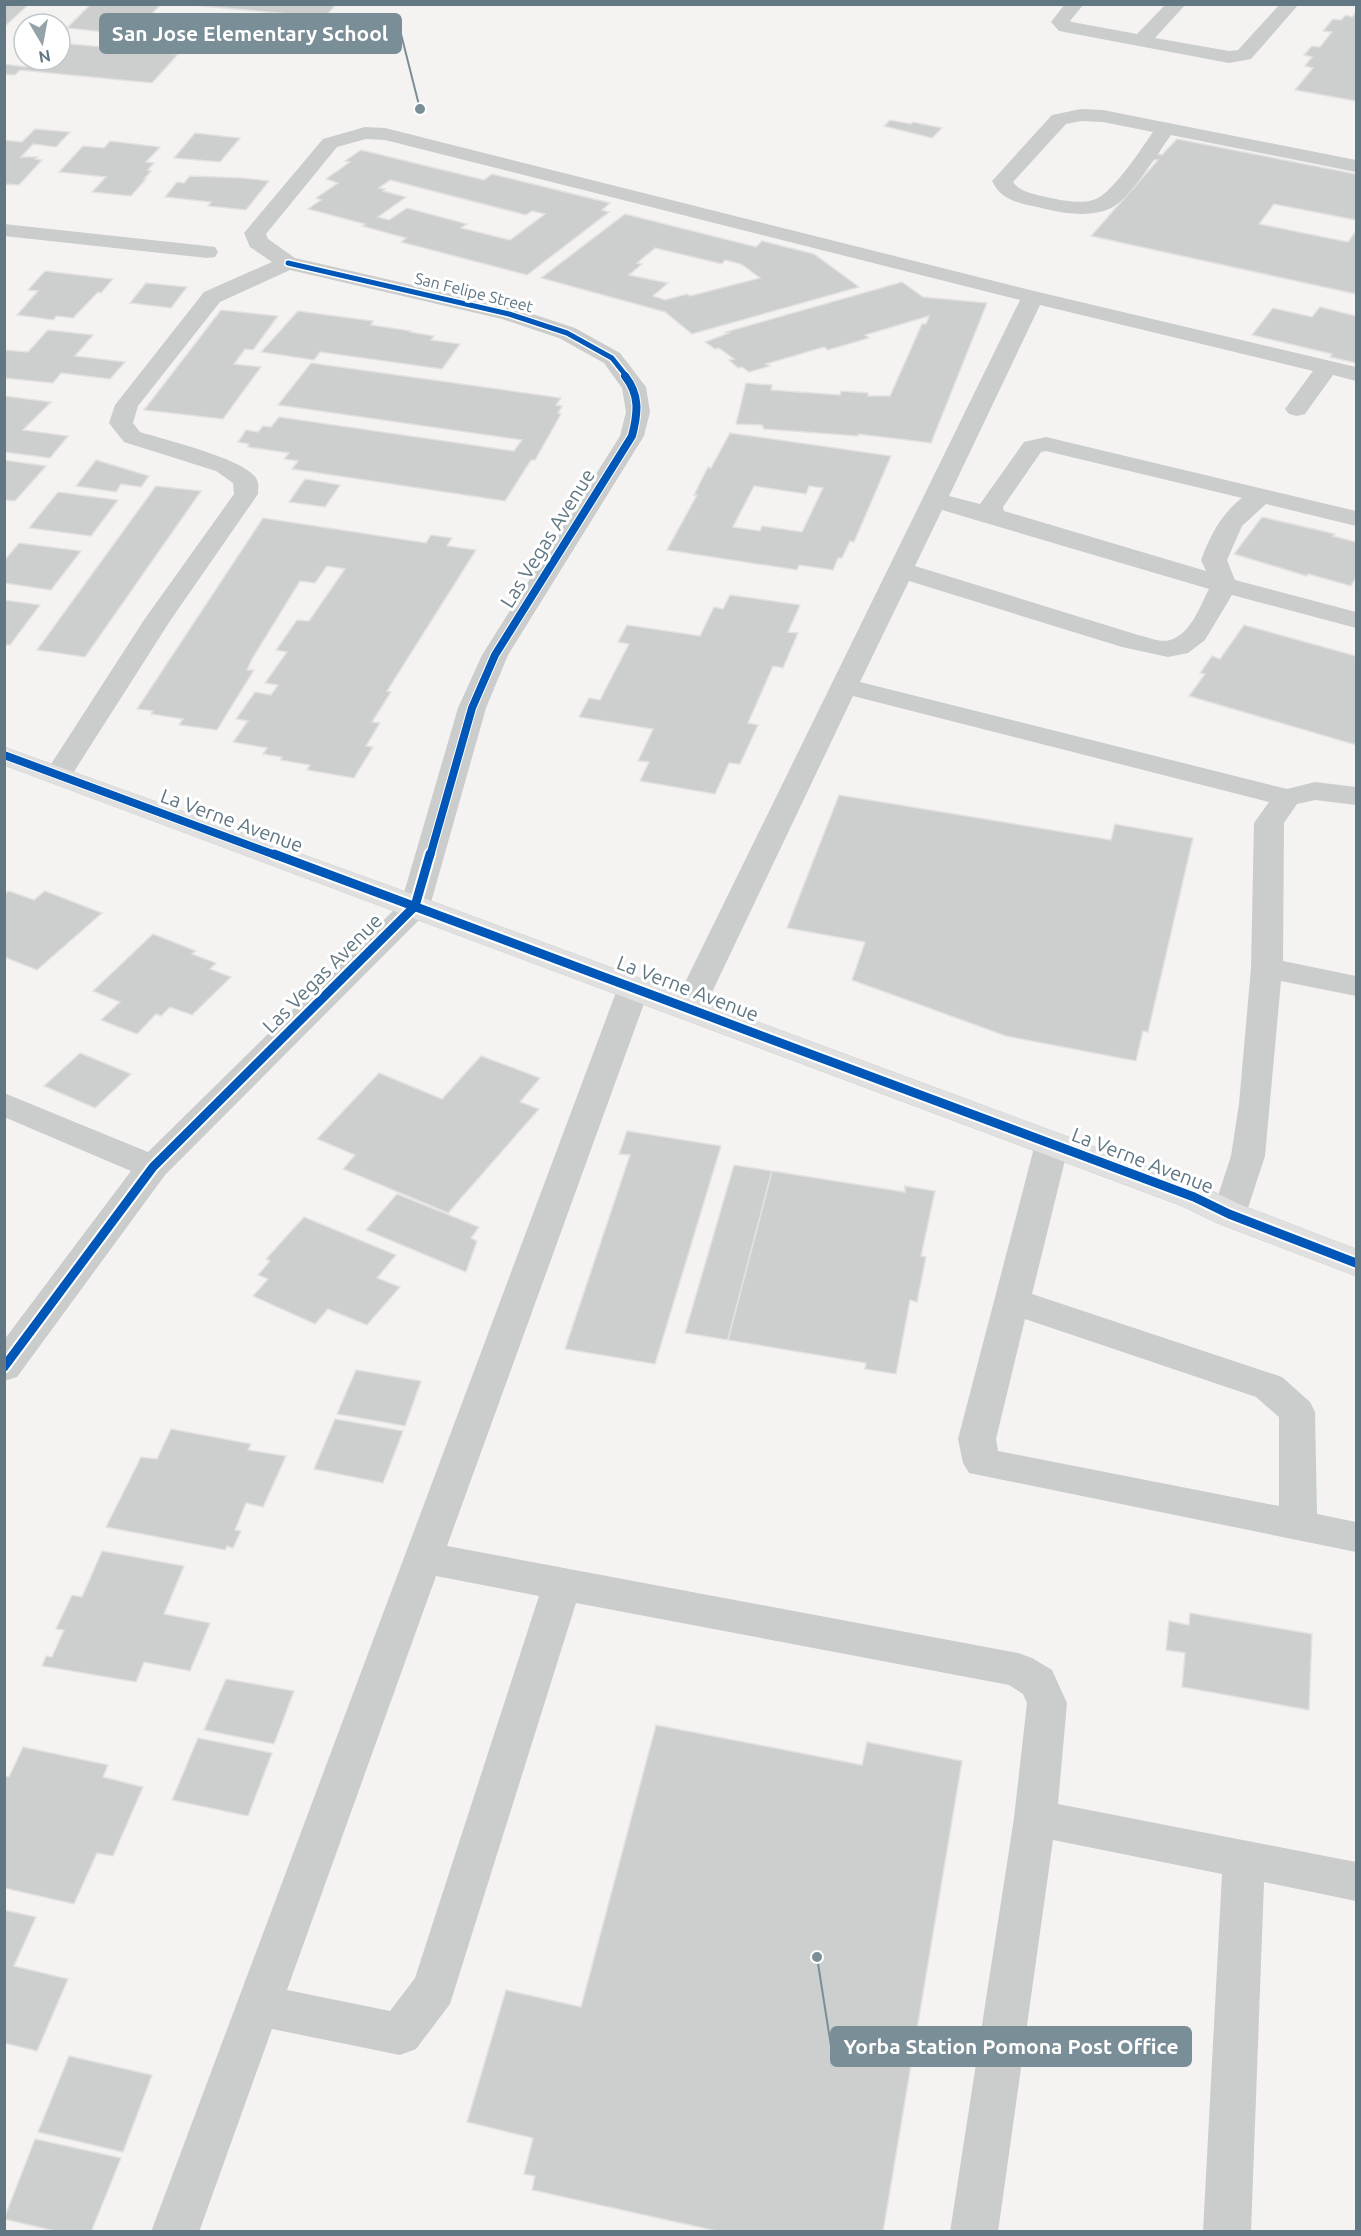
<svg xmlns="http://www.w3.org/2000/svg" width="1361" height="2236" font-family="Ubuntu,sans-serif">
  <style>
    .building { fill: #cdcece; stroke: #e3e2e1; stroke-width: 1.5; fill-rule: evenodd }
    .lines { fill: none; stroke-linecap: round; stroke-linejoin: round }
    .major-casing { stroke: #d0d1d0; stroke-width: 1 }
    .minor { fill: #cbcccc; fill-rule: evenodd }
    .major { fill: #e0e0e0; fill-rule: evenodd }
    .cycleway-far2-casing { stroke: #fff; stroke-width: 8 }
    .cycleway-far1-casing { stroke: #fff; stroke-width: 10 }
    .cycleway-casing { stroke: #fff; stroke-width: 13 }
    .cycleway-far2 { stroke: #0057b8; stroke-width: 5 }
    .cycleway-far1 { stroke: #0057b8; stroke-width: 8 }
    .cycleway { stroke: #0057b8; stroke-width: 9 }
    .labels { text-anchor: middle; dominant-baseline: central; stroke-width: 6; stroke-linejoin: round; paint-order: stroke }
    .far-street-label { font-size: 16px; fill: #617884; stroke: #fff }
    .street-label { font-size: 20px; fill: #617884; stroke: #fff }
    .leader { fill: none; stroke: #7a8e97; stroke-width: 2 }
    .callout-dot { fill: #7a8e97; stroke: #fff; stroke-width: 2 }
    .callout { fill: #7a8e97; stroke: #7a8e97; stroke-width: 2 }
    .callout-label { font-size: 21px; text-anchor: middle; font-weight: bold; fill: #fff }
  </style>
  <rect width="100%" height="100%" fill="#f4f3f1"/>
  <g class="building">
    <polygon points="4,4 29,4 4,27"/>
    <polygon points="91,4 161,4 132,35 67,28"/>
    <polygon points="181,4 336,4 323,20 307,19 309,16"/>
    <polygon points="1356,12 1356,101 1295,90 1313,68 1305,66 1312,57 1304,55 1312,46 1320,47 1332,32 1323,31 1333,19 1341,20 1346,15 1352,17"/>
    <polygon points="60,43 178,54 152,83 20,70 15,75 4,74 4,64 26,67 33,60 60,60"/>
    <polygon points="890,120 911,124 913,122 942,128 932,138 884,126"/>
    <polygon points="35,129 70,132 56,147 33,144 21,157 38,157 35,159 42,160 19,185 4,184 4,140 22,142"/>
    <polygon points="195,133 240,138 220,162 174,158"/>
    <polygon points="1177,139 1356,174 1356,220 1274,204 1259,224 1348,242 1356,231 1356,294 1091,236 1158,160 1149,159 1154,153 1162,155"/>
    <polygon points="110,141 160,147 146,162 154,163 148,170 151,171 144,179 146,179 131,196 92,192 106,177 59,172 83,146 104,148"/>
    <path d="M 361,150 L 484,180 L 492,174 L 610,203 L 602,210 L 609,212 L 527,275 L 401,242 L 406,238 L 362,226 L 365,224 L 308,209 L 321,200 L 316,198 L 338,183 L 326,179 L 350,162 L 345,161 ZM 390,180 L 526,215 L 532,211 L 545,214 L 510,240 L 461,228 L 467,224 L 407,208 L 389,220 L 378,217 L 406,197 L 383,191 L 385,189 L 379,188 Z"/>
    <polygon points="190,176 242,178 269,181 246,210 208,206 211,202 165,197 177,182 184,183"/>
    <path d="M 625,214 L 756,247 L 762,241 L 814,254 L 859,287 L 692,334 L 665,312 L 541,278 ZM 655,248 L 722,264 L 725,260 L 741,264 L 760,278 L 690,296 L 687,294 L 665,300 L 653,296 L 668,283 L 629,275 L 642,264 L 637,263 Z"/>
    <polygon points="45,271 113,279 101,293 98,292 73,318 56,316 54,320 17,315 38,291 28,290"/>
    <polygon points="902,282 923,297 987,303 931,443 858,434 858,436 764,429 762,425 736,424 746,383 772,385 771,390 840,395 841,391 868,393 868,396 890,396 922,324 926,324 929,316 865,335 869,338 828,350 824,347 766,364 770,366 749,372 742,367 738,368 729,360 734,359 719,348 715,349 705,342 729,333 726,332"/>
    <polygon points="146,283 187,287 171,308 130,303"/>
    <polygon points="1320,307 1356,316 1356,363 1330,357 1332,354 1252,335 1273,308 1312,317"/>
    <polygon points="221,310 278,316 253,350 245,349 234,364 261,367 223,419 144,410"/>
    <polygon points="298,311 373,321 371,325 411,331 410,332 434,336 431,340 460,344 442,369 320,352 314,360 261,352"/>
    <polygon points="48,330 93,335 75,356 125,362 110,379 61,373 53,383 4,378 4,350 28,352"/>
    <polygon points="311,363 561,398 556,405 562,406 558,413 561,414 535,460 531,460 505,501 292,469 298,461 284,459 289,453 248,447 249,444 238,442 246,430 258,432 263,426 271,427 279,417 514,451 522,440 278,405"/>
    <polygon points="4,396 51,402 23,430 68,436 50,458 4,452"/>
    <path d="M 730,433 L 891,456 L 854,542 L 850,541 L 842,558 L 838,558 L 833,570 L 799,565 L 797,570 L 667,550 L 697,495 L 694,495 L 708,467 L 711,468 ZM 754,486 L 806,494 L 809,486 L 823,488 L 802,532 L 762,526 L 760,531 L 733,527 Z"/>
    <polygon points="4,460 46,466 15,501 4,500"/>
    <polygon points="96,460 149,476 141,487 121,484 116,492 76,486"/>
    <polygon points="305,479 340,485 325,507 289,502"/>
    <polygon points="156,486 201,491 85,657 37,650"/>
    <polygon points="58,492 118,500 91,536 29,528"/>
    <polygon points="1262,517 1335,534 1333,536 1356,542 1356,578 1351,586 1308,574 1307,576 1234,554"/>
    <polygon points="263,518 426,543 431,535 452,538 447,546 476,550 387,691 391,692 372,722 380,723 366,746 373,747 354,778 307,770 310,765 280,760 282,757 263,754 267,748 233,742 248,721 236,719 255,692 271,695 278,685 265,683 287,652 276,650 297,620 309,621 345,569 327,566 315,583 300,581 252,659 247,670 254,670 217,730 179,725 183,719 151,714 153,711 137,709"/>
    <polygon points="19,543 81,551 51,590 4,583 4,561"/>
    <polygon points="730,595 800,605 788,632 798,633 783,668 773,666 748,723 758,725 740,764 729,763 715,794 640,781 649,762 638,761 653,729 579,717 589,698 600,700 629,644 618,642 627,625 700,636 714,607 723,609"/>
    <polygon points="4,600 40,605 10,645 4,645"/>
    <polygon points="1244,625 1356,656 1356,745 1189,696 1205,674 1200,673 1212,656 1220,659"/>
    <polygon points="839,795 1111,840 1115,824 1193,838 1148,1032 1143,1031 1136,1061 1006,1036 852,980 865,942 787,928"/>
    <polygon points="9,891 34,900 45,891 102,913 37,970 4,957 4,894"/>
    <polygon points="153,934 196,951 192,954 216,963 210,969 231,977 192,1015 170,1007 161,1016 156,1014 137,1034 101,1020 120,1002 93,991"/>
    <polygon points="80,1053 131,1074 95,1108 44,1086"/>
    <polygon points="481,1056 540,1078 520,1102 539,1109 448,1213 343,1169 355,1155 317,1139 379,1073 442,1099"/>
    <polygon points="627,1131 721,1146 655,1364 565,1349 630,1155 619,1154"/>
    <polygon points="734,1165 772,1171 728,1340 685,1333"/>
    <polygon points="772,1171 905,1192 905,1186 935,1191 921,1256 926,1257 917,1302 910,1300 896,1374 865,1369 866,1363 728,1340"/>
    <polygon points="397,1194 479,1227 471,1238 477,1241 466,1272 366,1230"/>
    <polygon points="304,1217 396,1255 377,1278 400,1287 367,1325 328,1309 315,1324 253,1296 268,1279 258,1275 270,1261 266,1259"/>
    <polygon points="356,1370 421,1381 405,1426 337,1414"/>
    <polygon points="335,1419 403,1431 383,1483 314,1469"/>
    <polygon points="171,1429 251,1444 248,1450 286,1456 263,1507 246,1503 235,1530 241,1531 233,1548 227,1546 225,1550 106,1527 141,1457 157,1459"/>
    <polygon points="102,1551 184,1566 164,1614 210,1623 190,1671 144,1662 136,1682 42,1666 46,1656 52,1657 64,1630 56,1629 72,1595 82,1597"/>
    <polygon points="1190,1613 1312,1634 1309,1710 1182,1687 1185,1653 1166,1650 1169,1621 1189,1625"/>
    <polygon points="226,1679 294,1691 274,1744 204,1730"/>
    <polygon points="656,1725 862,1765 867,1742 962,1761 883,2232 721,2232 532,2190 535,2176 524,2174 533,2138 467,2122 506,1990 581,2007"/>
    <polygon points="198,1738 272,1753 248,1816 172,1800"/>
    <polygon points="23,1747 108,1765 103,1777 143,1787 113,1856 97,1853 74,1904 4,1888 4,1776 9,1777"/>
    <polygon points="4,1910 36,1917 14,1966 68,1979 37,2051 4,2043"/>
    <polygon points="69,2056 152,2075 123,2152 38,2132"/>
    <polygon points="35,2139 121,2158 91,2232 59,2232 4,2219"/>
  </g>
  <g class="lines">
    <defs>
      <polygon id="major" points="4,747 426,899 1206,1188 1241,1205 1356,1249 1356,1276 1217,1223 1182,1206 4,765"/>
    </defs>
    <use href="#major" class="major-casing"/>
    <g class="minor">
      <polygon points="1065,4 1084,4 1070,21 1072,22 1137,34 1166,4 1186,4 1155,38 1229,51 1238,50 1280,4 1299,4 1251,59 1229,63 1059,31 1051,22"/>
      <path d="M 1081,109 L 1103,110 L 1356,160 L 1356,172 L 1171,135 C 1158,153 1131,197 1113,207 C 1091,219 1061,213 1037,207 C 1018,203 1001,200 992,181 L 1052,115 ZM 1081,121 L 1103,122 L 1153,132 C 1142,148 1113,192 1096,199 C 1081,205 1061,200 1046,197 C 1034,194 1020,192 1013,182 L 1066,124 Z"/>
      <path d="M 365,127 L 385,128 L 1034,291 L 1356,367 L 1356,381 L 1333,375 L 1305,414 L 1297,416 L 1289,414 L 1285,409 L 1313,371 L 1040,305 L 949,496 L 980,504 L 1024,442 L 1046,437 L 1356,511 L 1356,526 L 1266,504 L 1242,526 L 1227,560 L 1235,580 L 1356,612 L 1356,628 L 1232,595 L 1205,640 L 1188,653 L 1168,657 L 1122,647 L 909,581 L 860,682 L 1287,789 L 1315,782 L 1356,787 L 1356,805 L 1315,800 L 1297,804 L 1284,823 L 1283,961 L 1356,976 L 1356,996 L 1281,981 L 1265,1156 L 1246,1214 L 1241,1223 L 1229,1226 L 1217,1223 L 1212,1214 L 1231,1156 L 1239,1104 L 1251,968 L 1254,823 L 1269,802 L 853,696 L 705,1007 L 700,1014 L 689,1017 L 678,1014 L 673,1007 L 1020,300 L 385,140 L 366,139 L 337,147 L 266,234 L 268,239 L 295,258 L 517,309 L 575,328 L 620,353 L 646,387 L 650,412 L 644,436 L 508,655 L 486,708 L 430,906 L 426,913 L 165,1175 L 17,1377 L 4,1381 L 4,1340 L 131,1171 L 4,1117 L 4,1093 L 148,1152 L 401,903 L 458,708 L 482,655 L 620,436 L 626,412 L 622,388 L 604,363 L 559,338 L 502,319 L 290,270 L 220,302 L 138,406 L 133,423 L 140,432 C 162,439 250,460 257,480 C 259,484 258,490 258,494 L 170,621 L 68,781 L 58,784 L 48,781 L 44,775 L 144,620 L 234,494 L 233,483 L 216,471 L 124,442 L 109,423 L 115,405 L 204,292 L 272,262 L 250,247 L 244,233 L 323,139 ZM 1046,451 L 1242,498 C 1221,514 1210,536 1201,560 L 1206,571 L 1004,511 L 1003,507 L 1041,452 ZM 942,510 L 1209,589 C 1200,606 1191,634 1170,640 C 1161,643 1147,637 1138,635 L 915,566 Z"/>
      <polygon points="4,224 207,246 215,247 218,252 215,257 207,258 4,236"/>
      <path d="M 634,977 L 645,980 L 650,987 L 447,1546 L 1018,1653 L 1032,1658 L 1052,1670 L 1067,1703 L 1058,1804 L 1356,1862 L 1356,1901 L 1264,1882 L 1251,2232 L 1203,2232 L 1222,1874 L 1053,1840 L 998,2232 L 950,2232 L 1014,1818 L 1027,1703 L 1023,1694 L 1009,1685 L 576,1603 L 450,2004 L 416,2049 L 400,2055 L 272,2029 L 199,2232 L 151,2232 L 618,987 L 623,980 ZM 436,1576 L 539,1596 L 415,1978 L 390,2011 L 287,1990 Z"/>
      <path d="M 1052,1132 L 1064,1136 L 1069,1144 L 1032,1294 L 1282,1377 L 1310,1402 L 1315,1412 L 1317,1514 L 1356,1522 L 1356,1552 L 969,1473 L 963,1463 L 958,1439 L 1035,1144 L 1040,1136 ZM 1025,1319 L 1256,1397 L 1279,1417 L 1279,1506 L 998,1451 L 996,1439 Z"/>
    </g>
    <use href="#major" class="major"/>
    <defs>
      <polyline id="cycleway-far2" points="288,263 509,314 567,333 612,358 627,377"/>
      <g id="cycleway-far1">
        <polyline points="4,755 278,856"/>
        <path d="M 430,856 L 472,708 L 495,655 L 632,436 C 638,413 640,395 625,376"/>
      </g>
      <g id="cycleway">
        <polyline points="274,854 1194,1197 1229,1214 1356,1263"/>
        <polyline points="4,1367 153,1167 415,906 430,854"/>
      </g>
    </defs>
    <use href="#cycleway-far2" class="cycleway-far2-casing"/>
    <use href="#cycleway-far1" class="cycleway-far1-casing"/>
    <use href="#cycleway" class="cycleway-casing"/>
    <use href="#cycleway-far2" class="cycleway-far2"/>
    <use href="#cycleway-far1" class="cycleway-far1"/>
    <use href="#cycleway" class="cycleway"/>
  </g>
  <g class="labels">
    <g class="far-street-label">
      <text transform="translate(474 292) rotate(14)">San Felipe Street</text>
    </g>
    <g class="street-label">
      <text transform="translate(547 538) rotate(-58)">Las Vegas Avenue</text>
      <text transform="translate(232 820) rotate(20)">La Verne Avenue</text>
      <text transform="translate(322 973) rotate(-45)">Las Vegas Avenue</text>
      <text transform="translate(688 988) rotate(21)">La Verne Avenue</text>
      <text transform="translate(1143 1160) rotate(21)">La Verne Avenue</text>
    </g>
  </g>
  <path class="leader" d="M420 109L401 34M817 1957L831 2046"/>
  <g class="callout-dot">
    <circle cx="420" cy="109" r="6"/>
    <circle cx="817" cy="1957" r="6"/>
  </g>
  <g class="callout">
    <rect x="100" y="14" width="301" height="39" rx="6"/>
    <rect x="831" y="2027" width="360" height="39" rx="6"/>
  </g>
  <g class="callout-label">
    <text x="250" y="41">San Jose Elementary School</text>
    <text x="1011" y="2054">Yorba Station Pomona Post Office</text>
  </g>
  <rect width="1361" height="2236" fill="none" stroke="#617884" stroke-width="12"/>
  <g transform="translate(42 42) rotate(170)"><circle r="28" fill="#ffffff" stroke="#c0c9ce" stroke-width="1.5"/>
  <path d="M0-4.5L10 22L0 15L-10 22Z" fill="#94a3aa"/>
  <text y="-9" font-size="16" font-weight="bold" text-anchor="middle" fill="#617884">N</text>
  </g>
</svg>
